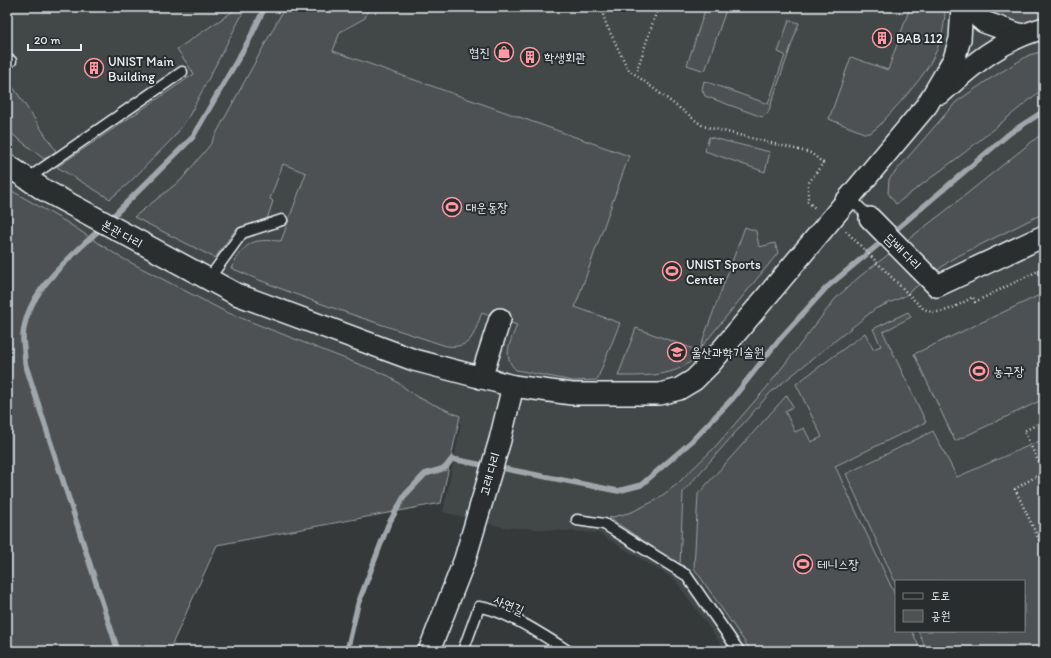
<svg xmlns="http://www.w3.org/2000/svg" width="1051" height="658" font-family="Itim,'Poor Story',sans-serif">
  <style>
    .built { fill: #424647 }
    .green { fill: #4d5152; stroke: #9aa1a5 }
    .lines { fill: none; stroke-linecap: round; stroke-linejoin: round }
    .stream { stroke: #a0a7ac; stroke-width: 5.5 }
    .service-casing { stroke: #e8f1f8; stroke-width: 13 }
    .minor-casing { stroke: #e8f1f8; stroke-width: 24 }
    .path { stroke: #e8f1f8; stroke-width: 2.5; stroke-dasharray: 1 3; stroke-linecap: butt }
    .service { stroke: #2a2d2e; stroke-width: 10 }
    .minor { stroke: #2a2d2e; stroke-width: 21 }
    .labels { text-anchor: middle; dominant-baseline: central; stroke-width: 4; stroke-linejoin: round; paint-order: stroke }
    .poi-label { font-size: 13px; fill: #e8f1f8; stroke: #2a2d2e; text-anchor: start }
    .street-label { font-size: 13px; fill: #e8f1f8; stroke: #2a2d2e }
  </style>
  <rect width="100%" height="100%" fill="#35393a"/>
  <filter id="ink" filterUnits="userSpaceOnUse"><feTurbulence type="fractalNoise" baseFrequency=".025" numOctaves="2"/><feDisplacementMap in="SourceGraphic" scale="8" xChannelSelector="R" yChannelSelector="G"/><feConvolveMatrix kernelMatrix="1 2 1 2 8 2 1 2 1" color-interpolation-filters="sRGB"/></filter>
  <g filter="url(#ink)">
    <polygon class="built" points="7,7 987,7 991,14 1044,18 1044,439 957,477 933,431 846,474 896,584 896,631 918,631 927,651 726,651 675,580 598,533 502,527 443,512 461,424 228,320 7,194"/>
    <g class="green">
      <polygon points="233,7 246,7 189,116 175,136 129,183 110,199 57,167 194,74 177,49 235,10"/>
      <path d="M 285,7 L 369,7 L 365,18 L 340,32 L 333,51 L 629,156 L 575,307 L 620,323 L 597,380 L 573,381 L 516,370 C 501,356 511,341 517,325 L 482,313 C 473,333 474,349 446,346 C 374,322 301,299 231,268 C 247,241 250,239 281,241 L 306,173 L 283,164 L 270,199 L 273,201 L 267,219 L 236,229 L 215,258 L 134,217 L 181,180 L 210,145 Z"/>
      <polygon points="706,7 727,7 705,71 687,65"/>
      <path d="M 910,7 L 945,7 C 946,60 910,90 878,127 L 870,133 L 864,133 L 829,119 L 851,57 L 888,70 Z"/>
      <polygon points="987,7 1044,7 1044,18 1019,25 991,14"/>
      <polygon points="789,20 799,23 768,113 762,117 705,96 702,89 704,81 768,104 785,55 778,52"/>
      <polygon points="1044,51 1044,88 964,153 896,204 888,193 889,179 956,102 988,80 1029,55"/>
      <polygon points="7,78 56,151 44,159 7,130"/>
      <polygon points="1044,132 1044,213 952,259 903,297 875,309 771,392 683,492 680,565 609,518 632,512 656,500 676,485 714,448 767,387 836,298 859,277 944,212"/>
      <polygon points="709,137 770,152 765,172 705,151"/>
      <polygon points="7,188 68,223 120,257 226,312 389,376 417,397 460,416 441,503 217,545 169,651 7,651"/>
      <polygon points="745,227 756,231 759,247 775,243 778,253 699,350"/>
      <polygon points="1044,293 1044,399 955,441 914,354"/>
      <polygon points="908,312 911,317 883,332 926,422 835,466 896,597 896,631 912,631 921,651 751,651 694,568 698,494 787,395 793,407 785,411 795,432 804,428 811,442 822,437 796,384 865,333 873,349 881,346 873,329"/>
      <path d="M 636,328 L 699,351 C 696,355 693,360 689,363 C 670,377 640,376 618,376 Z"/>
      <polygon points="933,431 957,477 1044,439 1044,651 927,651 918,631 1024,631 1024,581 896,581 896,584 846,474"/>
    </g>
    <g class="lines">
      <g class="stream">
        <polyline points="108,221 192,138 249,40 265,7"/>
        <path d="M 102,227 C 72,257 26,290 23,336 C 23,345 25,355 25,363 L 118,651"/>
        <polyline points="892,233 1010,133 1044,111"/>
        <polyline points="496,467 618,491 641,485 692,441 733,398 778,341 826,288 885,239"/>
        <polyline points="347,651 358,604 388,525 405,495 425,474 445,468 452,459 488,466"/>
      </g>
      <defs>
        <g id="service">
          <polyline points="7,64 11,61"/>
          <polyline points="27,179 182,72"/>
          <polyline points="850,198 870,218"/>
          <polyline points="208,280 242,233 282,220"/>
          <polyline points="577,520 604,524 686,575 739,651"/>
          <path d="M 463,651 L 479,607 C 504,609 546,637 568,651"/>
        </g>
        <g id="minor">
          <polyline points="967,7 984,22 1021,35"/>
          <path d="M 941,93 C 974,63 1001,40 1044,28"/>
          <polyline points="7,165 44,190 236,294 414,360 513,386 572,394 660,394 679,389 694,380 710,364 927,105 954,59 960,39 962,7"/>
          <polyline points="870,218 937,286 1044,236"/>
          <polyline points="481,378 500,319"/>
          <polyline points="429,651 465,559 500,440 513,386"/>
        </g>
      </defs>
      <use href="#service" class="service-casing"/>
      <use href="#minor" class="minor-casing"/>
      <g class="path">
        <polyline points="601,7 606,24 628,69 703,126 811,153 823,163 808,184 808,202 815,208"/>
        <polyline points="637,70 658,7"/>
        <path d="M 846,231 L 920,306 C 937,320 956,306 973,297 L 975,302 L 1044,268"/>
        <polyline points="1044,421 1024,431 1043,472 1015,489 1044,550"/>
      </g>
      <use href="#service" class="service"/>
      <use href="#minor" class="minor"/>
    </g>
  </g>
  <defs>
    <symbol id="building-ring" viewBox="-11 -11 22 22"><circle r="9.5" fill="#2a2d2e" stroke="#ff9aa2" stroke-width="1.5"/><path d="M-4-6H4V6H1V3H-1V6H-4ZM-2.5-4.3h1.7v1.8h-1.7ZM.8-4.3h1.7v1.8H.8ZM-2.5-1h1.7V.8h-1.7ZM.8-1h1.7V.8H.8Z" fill="#ff9aa2"/></symbol>
    <symbol id="shop-ring" viewBox="-11 -11 22 22"><circle r="9.5" fill="#2a2d2e" stroke="#ff9aa2" stroke-width="1.5"/><path d="M-5-2.5h2.3a2.7 3.5 0 0 1 5.4 0H5L5.5 6h-11ZM-1.5-2.5h3a1.5 2.3 0 0 0-3 0Z" fill="#ff9aa2"/></symbol>
    <symbol id="stadium-ring" viewBox="-11 -11 22 22"><circle r="9.5" fill="#2a2d2e" stroke="#ff9aa2" stroke-width="1.5"/><path d="M0-5a6.5 5 0 1 0 0 10a6.5 5 0 1 0 0-10ZM-3.5-1.8h7v3.6h-7Z" fill="#ff9aa2"/></symbol>
    <symbol id="university-ring" viewBox="-11 -11 22 22"><circle r="9.5" fill="#2a2d2e" stroke="#ff9aa2" stroke-width="1.5"/><path d="M0-5L7-2L0 1L-7-2ZM-4 1L0 2.5L4 1V4Q0 6-4 4Z" fill="#ff9aa2"/></symbol>
  </defs>
  <g fill-rule="evenodd">
    <use href="#building-ring" x="871" y="27" width="22" height="22"/>
    <use href="#shop-ring" x="493" y="41" width="22" height="22"/>
    <use href="#building-ring" x="519" y="46" width="22" height="22"/>
    <use href="#building-ring" x="83" y="57" width="22" height="22"/>
    <use href="#stadium-ring" x="441" y="196" width="22" height="22"/>
    <use href="#stadium-ring" x="661" y="260" width="22" height="22"/>
    <use href="#university-ring" x="666" y="341" width="22" height="22"/>
    <use href="#stadium-ring" x="968" y="360" width="22" height="22"/>
    <use href="#stadium-ring" x="792" y="553" width="22" height="22"/>
  </g>
  <g class="labels">
    <g class="poi-label">
      <text x="896" y="38">BAB 112</text>
      <text x="490" y="52" text-anchor="end">협진</text>
      <text x="544" y="57">학생회관</text>
      <text x="108" y="61">UNIST Main<tspan x="108" dy="15">Building</tspan></text>
      <text x="466" y="207">대운동장</text>
      <text x="686" y="264">UNIST Sports<tspan x="686" dy="15">Center</tspan></text>
      <text x="691" y="352">울산과학기술원</text>
      <text x="993" y="371">농구장</text>
      <text x="817" y="564">테니스장</text>
    </g>
    <g class="street-label">
      <text transform="translate(122 234) rotate(29)">본관 다리</text>
      <text transform="translate(903 252) rotate(45)">담배 다리</text>
      <text transform="translate(490 474) rotate(-74)">고래 다리</text>
      <text transform="translate(509 605) rotate(24)">사연길</text>
    </g>
  </g>
  <rect width="1051" height="658" fill="none" stroke="#2a2d2e" stroke-width="24"/>
  <rect x="12" y="12" width="1027" height="634" fill="none" stroke="#e8f1f8" stroke-width="1.5" filter="url(#ink)"/>
  <rect x="895" y="580" width="130" height="52" fill="#2a2d2e" stroke="#767b7f"/>
  <rect x="903" y="593" width="20" height="6" fill="#2a2d2e" stroke="#767b7f"/>
  <text x="931" y="600" font-size="12" fill="#e8f1f8">도로</text>
  <rect x="903" y="610" width="20" height="12" fill="#4d5152" stroke="#767b7f"/>
  <text x="931" y="620" font-size="12" fill="#e8f1f8">공원</text>
  <path d="M28 44v6h53v-6" fill="none" stroke="#e8f1f8" stroke-width="2"/>
  <text x="34" y="44" font-size="12" fill="#e8f1f8" stroke="#2a2d2e" stroke-width="3" paint-order="stroke">20 m</text>
</svg>
